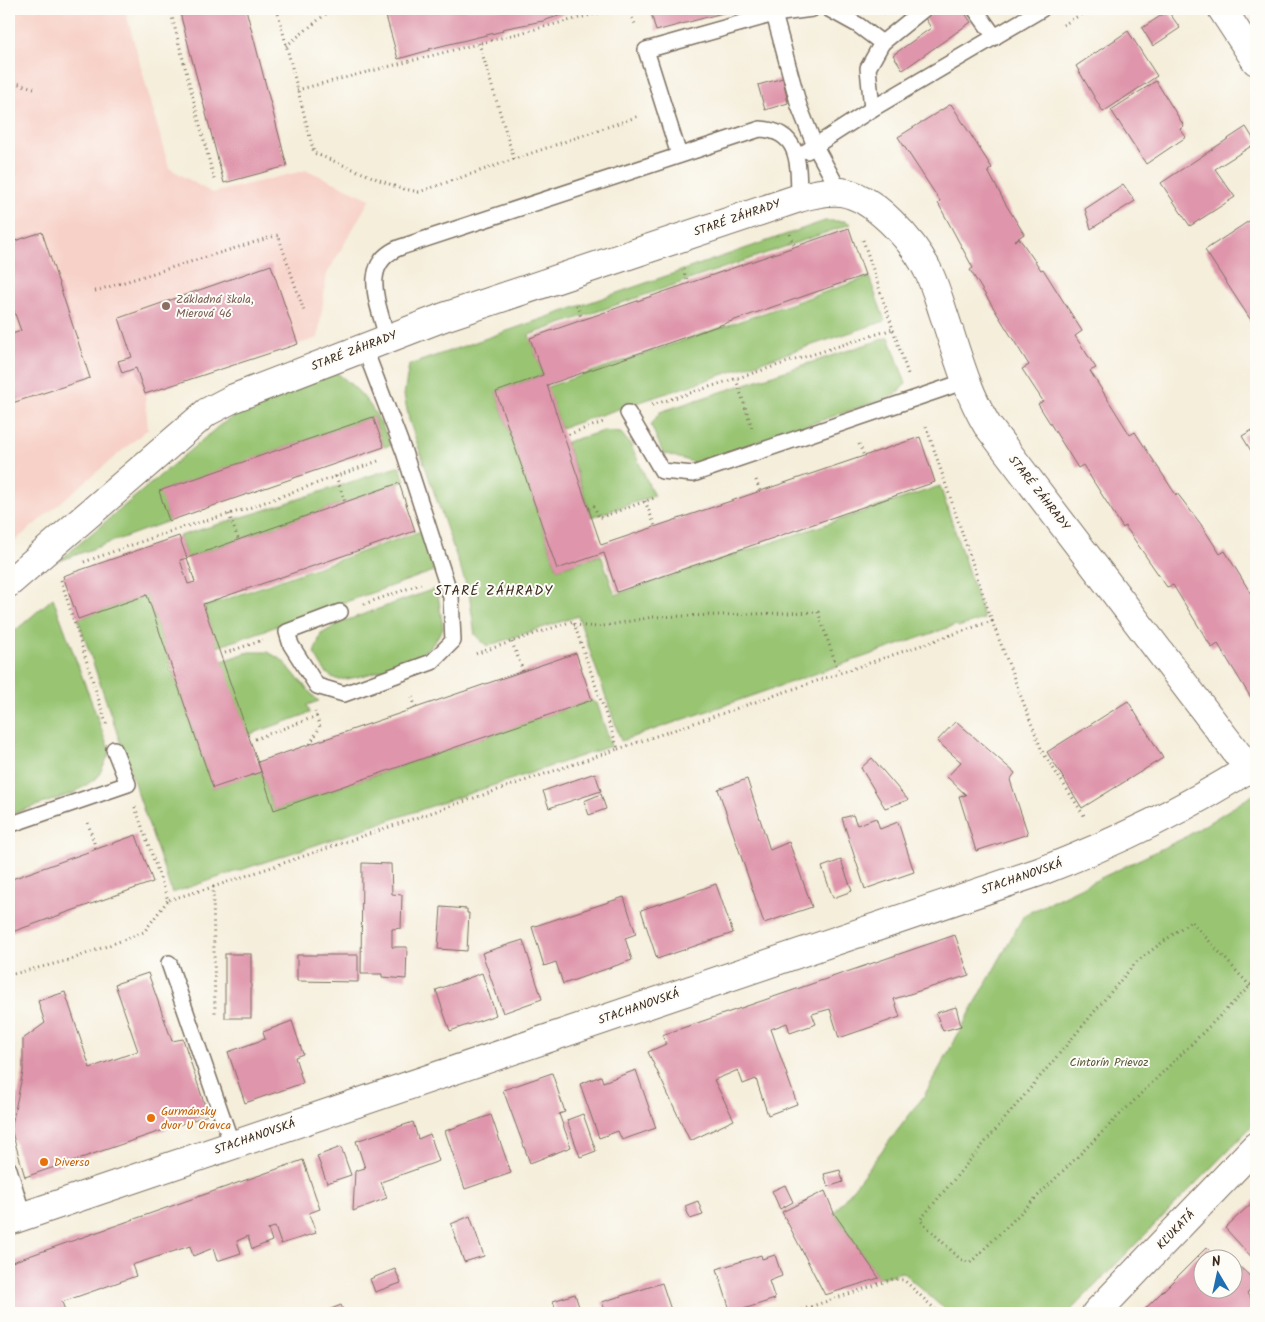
<svg xmlns="http://www.w3.org/2000/svg" width="1265" height="1322" font-family="Kalam,sans-serif">
  <style>
    .built { fill: #f7d1c8 }
    .green { fill: #99c573; stroke: #6a7848 }
    .building { fill: #df96ac }
    .lines { fill: none; stroke-linecap: round; stroke-linejoin: round }
    .service-casing { stroke: #7c6f60; stroke-width: 18 }
    .minor-casing { stroke: #7c6f60; stroke-width: 30 }
    .path { stroke: #7c6f60; stroke-width: 3; stroke-dasharray: 1 4; stroke-linecap: butt }
    .service { stroke: #fff; stroke-width: 15 }
    .minor { stroke: #fff; stroke-width: 28 }
    .education-dot { fill: #8d6e63; stroke: #fdfcf7; stroke-width: 2 }
    .food-dot { fill: #e8710a; stroke: #fdfcf7; stroke-width: 2 }
    .labels { text-anchor: middle; dominant-baseline: central; stroke-width: 4; stroke-linejoin: round; paint-order: stroke }
    .street-label { font-size: 12px; fill: #3b2a1e; stroke: #fdfcf7 }
    .education-label { font-size: 12px; fill: #785e54; stroke: #fdfcf7; text-anchor: start }
    .park-label { font-size: 12px; fill: #575838; stroke: #fdfcf7 }
    .food-label { font-size: 12px; fill: #c56008; stroke: #fdfcf7; text-anchor: start }
    .neighbourhood-label { font-size: 14px; letter-spacing: 1px; fill: #3b2a1e; stroke: #fdfcf7 }
  </style>
  <rect width="100%" height="100%" fill="#fdfcf7"/>
  <filter id="ink" filterUnits="userSpaceOnUse"><feTurbulence type="fractalNoise" baseFrequency=".02" numOctaves="2"/><feDisplacementMap in="SourceGraphic" scale="10" xChannelSelector="R" yChannelSelector="G"/><feConvolveMatrix kernelMatrix="1 2 1 2 8 2 1 2 1" color-interpolation-filters="sRGB"/></filter>
  <filter id="wash" filterUnits="userSpaceOnUse"><feTurbulence type="fractalNoise" baseFrequency=".0096" numOctaves="4" result="noise"/><feDisplacementMap in="SourceGraphic" scale="20" xChannelSelector="R" yChannelSelector="G"/><feGaussianBlur stdDeviation="1.12" result="paint"/><feColorMatrix in="noise" values="0 0 0 0 0 0 0 0 0 0 0 0 0 0 0 0 0 1.4 0 .05"/><feComposite in="paint" operator="in"/></filter>
  <g filter="url(#wash)">
    <rect width="100%" height="100%" fill="#f5eedb"/>
    <polygon class="built" points="9,9 125,9 169,168 212,193 307,170 370,199 327,274 318,338 145,394 148,429 9,546"/>
    <g class="green">
      <polygon points="825,221 844,221 851,224 529,335 543,375 496,392 557,569 601,555 615,595 940,486 984,619 958,627 956,625 621,741 578,616 487,646 475,635 469,593 409,420 404,395 409,365"/>
      <polygon points="869,277 885,321 561,428 547,387"/>
      <polygon points="889,337 906,384 893,396 696,463 663,453 651,425 660,412"/>
      <path d="M 337,373 C 367,396 376,411 391,445 L 384,447 L 373,417 L 160,491 L 169,521 L 59,561 L 220,425 L 266,397 Z"/>
      <polygon points="604,431 621,433 631,445 654,496 592,517 566,442"/>
      <polygon points="400,466 405,481 187,558 179,536 259,512"/>
      <polygon points="421,531 434,571 217,647 204,607"/>
      <path d="M 437,588 L 443,628 C 439,634 435,642 430,647 C 418,659 352,683 336,679 C 325,676 320,662 314,653 L 321,634 L 342,622 Z"/>
      <polygon points="147,595 213,788 261,771 274,810 592,700 594,703 597,703 611,746 172,893 78,619"/>
      <polygon points="53,598 110,752 98,777 74,793 9,815 9,636"/>
      <polygon points="249,652 268,652 282,660 316,699 319,701 307,705 310,713 248,735 222,661"/>
      <polygon points="1256,793 1256,1122 1068,1313 949,1313 902,1272 879,1278 834,1213 924,1096 1024,915 1184,838"/>
    </g>
    <g id="blocks">
      <g class="building">
        <polygon points="179,9 246,9 287,166 224,183"/>
        <polygon points="384,9 579,9 543,21 502,29 503,31 429,49 430,50 398,59"/>
        <polygon points="650,9 737,9 656,31"/>
        <polygon points="882,9 900,9 884,14"/>
        <polygon points="939,9 950,9 953,13 962,9 971,22 903,70 893,55 931,28 925,18"/>
        <polygon points="1168,11 1180,28 1153,46 1142,28"/>
        <polygon points="1128,31 1157,76 1103,112 1076,66"/>
        <polygon points="783,78 788,103 765,110 758,85"/>
        <polygon points="1156,81 1184,126 1180,129 1186,137 1146,164 1111,110"/>
        <polygon points="951,104 992,168 988,171 1005,203 1024,234 1014,241 1019,238 1041,270 1043,269 1082,331 1075,336 1096,368 1090,371 1130,435 1135,432 1176,495 1177,493 1200,523 1220,554 1225,551 1256,602 1256,706 1218,644 1212,648 1173,585 1167,587 1125,526 1123,528 1083,465 1078,468 1038,404 1043,401 1022,369 1029,365 970,270 973,268 938,203 940,201 898,137"/>
        <polygon points="1246,127 1256,143 1215,169 1235,197 1190,226 1161,183"/>
        <polygon points="1123,184 1135,201 1091,229 1085,209"/>
        <polygon points="1249,221 1256,232 1256,328 1205,250"/>
        <polygon points="849,228 865,275 547,385 561,428 601,545 920,437 935,482 617,592 604,553 557,569 496,392 543,375 530,338"/>
        <polygon points="42,232 90,378 9,404 9,335 21,331 9,297 9,243"/>
        <polygon points="271,265 298,344 145,394 136,368 122,373 118,361 132,357 119,318"/>
        <polygon points="373,417 384,447 169,521 159,491"/>
        <polygon points="1256,428 1256,459 1242,436"/>
        <polygon points="399,483 415,531 203,604 261,772 213,788 147,595 78,619 63,576 179,536 187,558 180,560 188,584 195,582 187,558"/>
        <polygon points="576,653 592,700 274,810 258,762"/>
        <polygon points="1128,701 1163,758 1082,808 1047,752"/>
        <polygon points="956,721 1015,773 1010,780 1028,834 976,851 959,796 966,795 947,777 961,762 937,741"/>
        <polygon points="872,758 908,800 885,808 861,768"/>
        <polygon points="595,773 601,791 549,808 543,791"/>
        <polygon points="747,779 770,850 789,842 812,907 764,923 718,789"/>
        <polygon points="601,794 606,809 589,815 584,801"/>
        <polygon points="853,815 857,825 876,818 880,829 898,822 914,872 865,889 842,818"/>
        <polygon points="136,835 153,882 9,933 9,880"/>
        <polygon points="841,860 852,891 833,898 822,867"/>
        <polygon points="362,863 391,864 392,894 402,895 401,928 392,929 392,947 407,947 406,979 382,977 382,974 361,974"/>
        <polygon points="716,884 733,933 657,959 641,910"/>
        <polygon points="624,897 636,934 625,938 632,960 563,984 556,962 544,966 532,927"/>
        <polygon points="441,907 467,909 467,913 469,913 467,951 438,949"/>
        <polygon points="955,935 969,975 894,999 900,1017 839,1038 830,1009 812,1014 816,1024 790,1033 787,1023 771,1029 797,1104 768,1115 756,1079 743,1084 738,1070 731,1073 714,1080 734,1120 690,1141 648,1052 666,1044 662,1035"/>
        <polygon points="523,940 542,999 503,1013 482,953"/>
        <rect x="225" y="954" width="26" height="64"/>
        <polygon points="297,955 358,955 358,982 297,981"/>
        <polygon points="148,973 172,1041 183,1039 208,1115 25,1177 11,1129 23,1072 23,1039 45,1023 38,1001 65,992 90,1068 138,1051 115,984"/>
        <polygon points="482,973 496,1015 450,1031 436,990"/>
        <polygon points="956,1007 961,1026 943,1031 936,1013"/>
        <polygon points="292,1021 303,1054 295,1057 303,1083 245,1103 228,1052 265,1039 263,1032"/>
        <polygon points="636,1070 656,1128 622,1140 618,1131 599,1138 580,1084 601,1076 603,1082"/>
        <polygon points="552,1073 565,1112 559,1114 571,1147 530,1163 503,1090"/>
        <polygon points="583,1114 596,1151 580,1157 567,1120"/>
        <polygon points="491,1115 511,1173 465,1189 445,1131"/>
        <polygon points="413,1122 418,1139 430,1134 439,1161 381,1182 387,1198 353,1211 355,1171 365,1168 356,1141"/>
        <polygon points="341,1147 351,1175 327,1183 317,1156"/>
        <polygon points="303,1160 320,1209 309,1213 316,1233 281,1244 275,1227 268,1229 272,1241 252,1249 248,1236 237,1241 241,1253 217,1261 213,1248 193,1256 190,1246 132,1265 136,1276 62,1302 66,1313 9,1313 9,1263"/>
        <polygon points="840,1170 843,1182 828,1187 824,1174"/>
        <polygon points="785,1185 793,1202 780,1209 772,1191"/>
        <polygon points="825,1191 834,1213 879,1278 825,1295 782,1212"/>
        <polygon points="1256,1199 1256,1262 1225,1228"/>
        <polygon points="698,1201 703,1215 690,1219 685,1206"/>
        <polygon points="470,1216 484,1256 464,1262 451,1224"/>
        <polygon points="1207,1247 1219,1260 1202,1260 1202,1290 1232,1290 1232,1259 1256,1282 1247,1294 1256,1303 1256,1313 1141,1313"/>
        <polygon points="761,1255 762,1259 775,1255 782,1276 769,1281 775,1299 731,1313 717,1269"/>
        <polygon points="395,1269 401,1283 375,1292 370,1279"/>
        <polygon points="662,1283 672,1313 606,1313 602,1302"/>
        <polygon points="575,1294 580,1310 571,1313 557,1313 553,1301"/>
        <polygon points="341,1305 344,1313 327,1313 326,1311"/>
      </g>
    </g>
  </g>
  <g filter="url(#ink)">
    <use href="#blocks" fill-opacity="0" stroke="#7c6f60" stroke-width="1"/>
    <g class="lines">
      <defs>
        <g id="service">
          <polyline points="829,9 858,25 882,43 868,68 872,109"/>
          <polyline points="975,9 995,37"/>
          <polyline points="774,14 812,9"/>
          <polyline points="882,43 924,9"/>
          <polyline points="807,151 872,109 1042,9"/>
          <polyline points="679,155 646,50 774,14 799,106 815,146 840,192"/>
          <path d="M 387,338 C 379,305 358,263 401,247 L 760,129 C 802,131 798,167 799,198"/>
          <polyline points="628,413 662,471 693,474 966,381"/>
          <polyline points="340,612 287,632 291,645 317,686 344,694 432,662 453,641 451,597 404,452 364,347"/>
          <polyline points="9,825 128,784 114,749"/>
          <polyline points="169,963 232,1145"/>
          <polyline points="9,1169 23,1216"/>
        </g>
        <g id="minor">
          <polyline points="1222,9 1256,61"/>
          <path d="M 9,583 L 207,412 L 234,398 L 444,317 L 799,198 C 812,194 827,191 841,192 C 873,196 913,241 927,269 C 934,282 938,297 943,312 C 956,350 966,390 987,425 L 1249,769"/>
          <path d="M 9,1221 L 1039,872 C 1115,843 1188,808 1256,764"/>
          <polyline points="1096,1313 1256,1146"/>
        </g>
      </defs>
      <use href="#service" class="service-casing"/>
      <use href="#minor" class="minor-casing"/>
      <g class="path">
        <polyline points="170,9 215,183"/>
        <polyline points="277,9 314,153 399,188 419,192 639,116"/>
        <polyline points="628,9 636,26"/>
        <polyline points="1063,25 1090,9"/>
        <polyline points="479,43 514,159"/>
        <polyline points="286,46 332,9"/>
        <polyline points="9,81 34,88"/>
        <polyline points="297,90 614,9"/>
        <polyline points="790,234 795,247"/>
        <polyline points="863,240 908,374"/>
        <polyline points="683,269 688,283"/>
        <polyline points="95,291 278,235 305,314"/>
        <polyline points="577,305 582,320"/>
        <polyline points="736,379 752,428"/>
        <polyline points="652,405 893,329"/>
        <polyline points="564,436 606,421"/>
        <polyline points="859,444 864,456"/>
        <polyline points="336,476 345,502"/>
        <polyline points="756,480 760,491"/>
        <polyline points="645,501 655,526"/>
        <polyline points="589,508 594,506 599,518 657,497"/>
        <polyline points="229,514 238,539"/>
        <polyline points="84,562 174,530 246,509 381,460"/>
        <polyline points="61,580 107,726"/>
        <polyline points="364,604 421,584"/>
        <polyline points="992,621 1042,751 1085,817"/>
        <polyline points="574,625 598,627 653,617 818,612 839,673"/>
        <polyline points="512,642 523,671"/>
        <polyline points="225,653 263,640"/>
        <polyline points="412,697 416,708"/>
        <polyline points="255,739 317,716"/>
        <polyline points="310,744 320,727 315,712"/>
        <polyline points="618,749 992,621 925,423"/>
        <polyline points="135,807 168,900 213,887 215,1013"/>
        <polyline points="88,823 96,849"/>
        <polyline points="213,887 618,749 573,621 475,654"/>
        <polyline points="9,975 70,960 144,932 168,900"/>
        <polyline points="1250,986 1191,921 1136,962 920,1220 960,1259 970,1263 1250,986 1256,979"/>
        <polyline points="792,1313 893,1279 904,1280 939,1313"/>
      </g>
      <use href="#service" class="service"/>
      <use href="#minor" class="minor"/>
    </g>
  </g>
  <circle class="education-dot" cx="166" cy="306" r="5"/>
  <g class="food-dot">
    <circle cx="151" cy="1118" r="5"/>
    <circle cx="44" cy="1162" r="5"/>
  </g>
  <g class="labels">
    <g class="street-label">
      <text transform="translate(737 218) rotate(-19)">STARÉ ZÁHRADY</text>
      <text transform="translate(354 351) rotate(-21)">STARÉ ZÁHRADY</text>
      <text transform="translate(1039 493) rotate(52)">STARÉ ZÁHRADY</text>
      <text transform="translate(1022 877) rotate(-19)">STACHANOVSKÁ</text>
      <text transform="translate(639 1007) rotate(-19)">STACHANOVSKÁ</text>
      <text transform="translate(255 1137) rotate(-19)">STACHANOVSKÁ</text>
      <text transform="translate(1176 1230) rotate(-46)">KĽUKATÁ</text>
    </g>
    <g class="education-label">
      <text x="176" y="299">Základná škola,<tspan x="176" dy="14">Mierová 46</tspan></text>
    </g>
    <g class="park-label">
      <text x="1109" y="1062">Cintorín Prievoz</text>
    </g>
    <g class="food-label">
      <text x="161" y="1111">Gurmánsky<tspan x="161" dy="14">dvor U Oravca</tspan></text>
      <text x="54" y="1162">Diverso</text>
    </g>
    <g class="neighbourhood-label">
      <text x="494" y="591">STARÉ ZÁHRADY</text>
    </g>
  </g>
  <rect width="1265" height="1322" fill="none" stroke="#fdfcf7" stroke-width="30"/>
  <g transform="translate(1218 1274) rotate(351)"><circle r="24" fill="#fdfcf7" stroke="#afa8a0"/>
  <path d="M0-4L9 19L0 12L-9 19Z" fill="#1f6fb2"/>
  <text y="-8" font-size="14" font-weight="bold" text-anchor="middle" fill="#3b2a1e">N</text>
  </g>
</svg>
